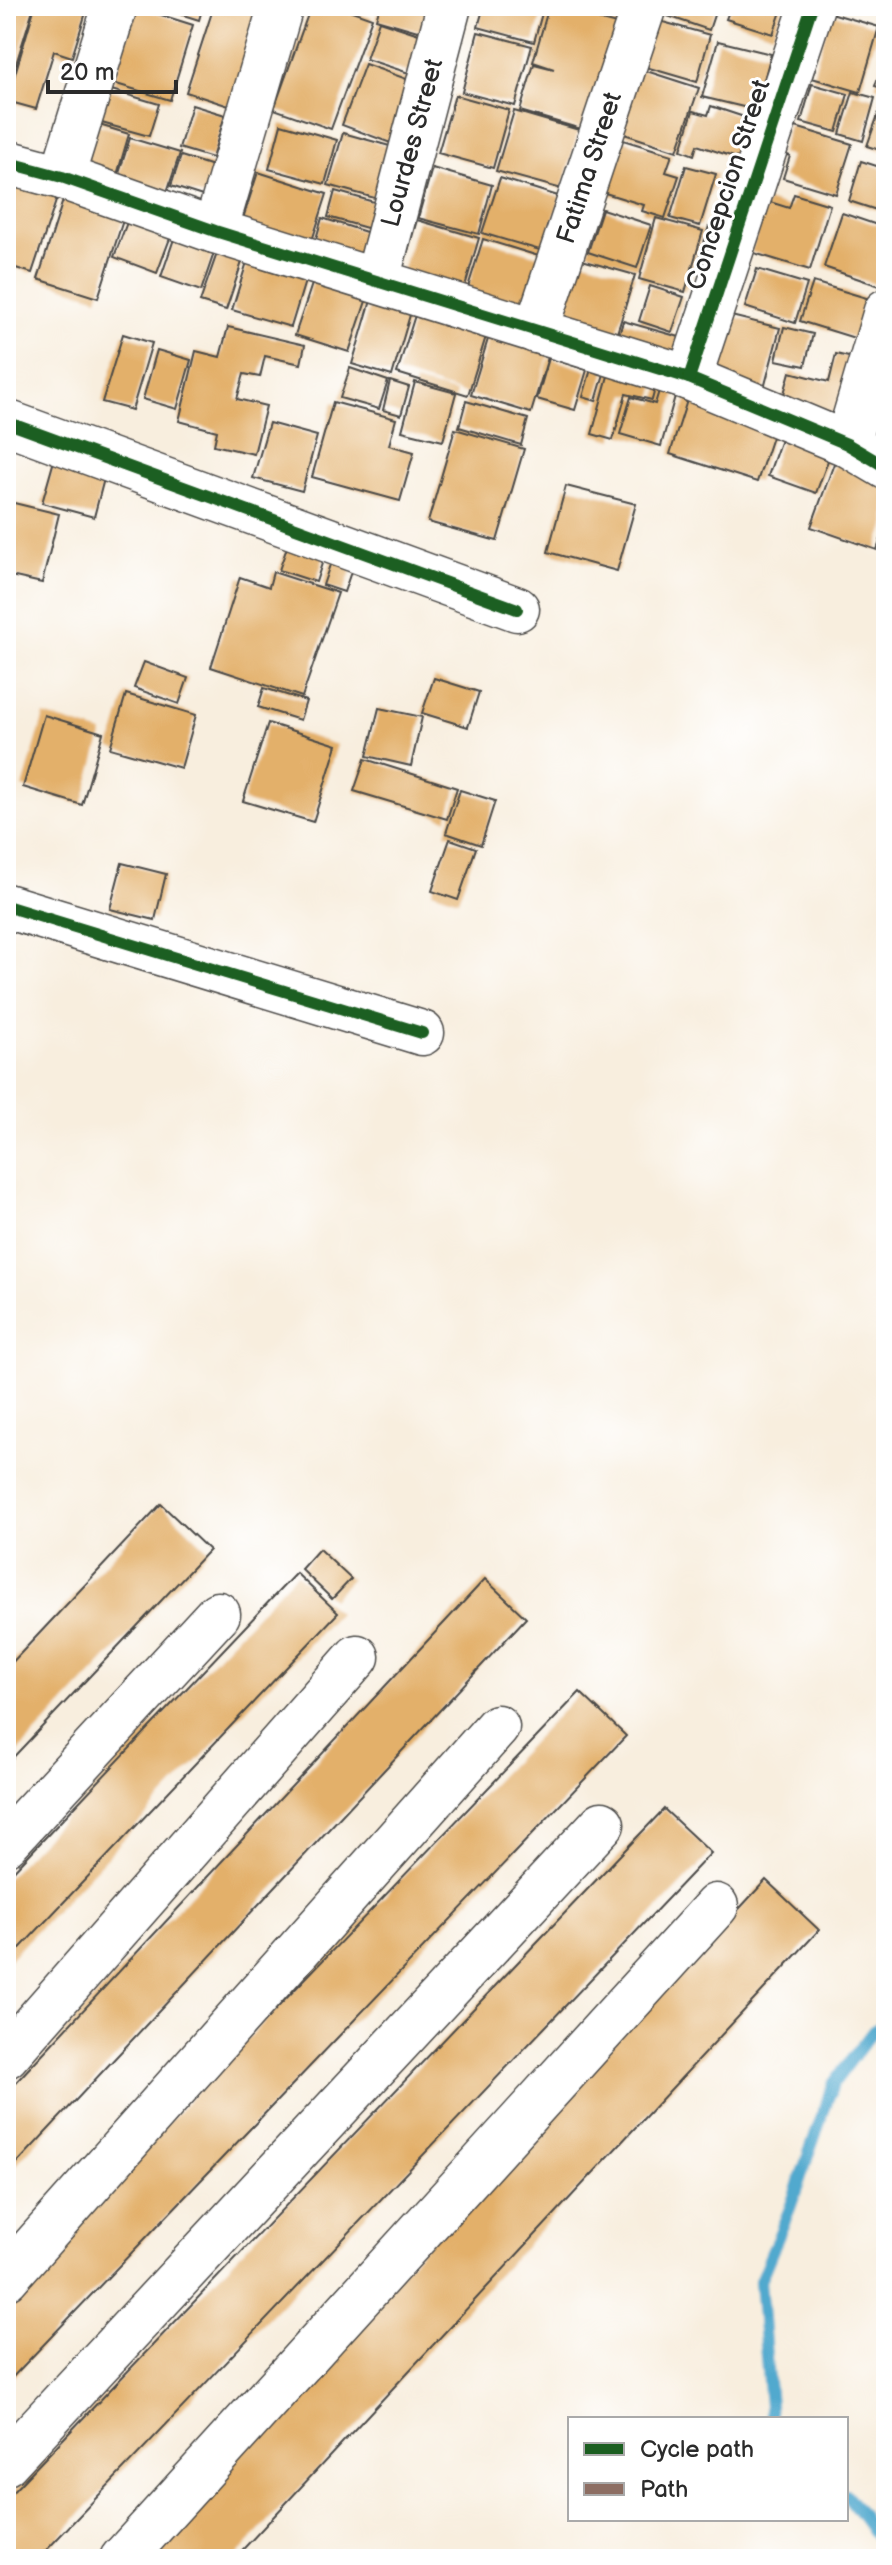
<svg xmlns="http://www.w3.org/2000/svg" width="892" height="2565" font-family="'Balsamiq Sans',sans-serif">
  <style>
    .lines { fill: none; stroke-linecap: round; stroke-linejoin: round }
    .stream { stroke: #51a9ce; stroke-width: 12 }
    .building { fill: #e3b06a }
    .minor-casing { stroke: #4a4846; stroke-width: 47 }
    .minor { stroke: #fff; stroke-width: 44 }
    .quiet { stroke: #8d6e63; stroke-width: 10; stroke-dasharray: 20 10; stroke-linecap: butt }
    .cycleway-casing { stroke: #fff; stroke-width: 17 }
    .cycleway { stroke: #1b5e20; stroke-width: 12 }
    .labels { text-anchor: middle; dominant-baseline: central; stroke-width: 6; stroke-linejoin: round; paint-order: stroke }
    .street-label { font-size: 26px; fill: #2b2b2b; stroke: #fff }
  </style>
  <rect width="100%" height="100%" fill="#fff"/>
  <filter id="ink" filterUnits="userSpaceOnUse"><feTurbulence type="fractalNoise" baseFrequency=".0125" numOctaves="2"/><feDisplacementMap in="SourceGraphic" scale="16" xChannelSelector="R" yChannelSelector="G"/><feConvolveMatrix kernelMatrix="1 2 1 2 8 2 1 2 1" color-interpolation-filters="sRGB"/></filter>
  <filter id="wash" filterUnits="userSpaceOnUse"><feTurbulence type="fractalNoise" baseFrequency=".006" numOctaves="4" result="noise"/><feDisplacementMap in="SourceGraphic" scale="32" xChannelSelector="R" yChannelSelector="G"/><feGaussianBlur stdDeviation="1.8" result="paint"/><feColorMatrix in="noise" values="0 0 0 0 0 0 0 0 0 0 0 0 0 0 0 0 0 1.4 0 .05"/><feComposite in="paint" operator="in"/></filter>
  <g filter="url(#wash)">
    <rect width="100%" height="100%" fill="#f8eede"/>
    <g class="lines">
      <g class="stream">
        <polyline points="771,2419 760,2281 790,2208 833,2084 873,2031 886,2023"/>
        <polyline points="846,2495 886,2548"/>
      </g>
    </g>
    <g id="blocks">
      <g class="building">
        <polygon points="6,6 34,6 7,93 6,93"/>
        <polygon points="35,6 88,6 72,57 54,51 36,109 7,101"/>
        <polygon points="155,6 203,6 199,20"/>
        <polygon points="214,6 271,6 238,109 186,92"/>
        <polygon points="311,6 338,6 372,18 331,129 274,109"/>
        <polygon points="380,6 425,6 443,11 435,36 376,19"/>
        <polygon points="484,6 544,6 534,42 478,27"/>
        <polygon points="549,6 620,25 588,131 520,111 534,64 554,69 533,62"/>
        <polygon points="562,6 625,6 621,21"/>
        <polygon points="661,6 717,6 709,30 659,13"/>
        <polygon points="731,6 783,6 773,34 726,19"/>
        <polygon points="136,7 193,25 170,100 113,83"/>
        <polygon points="831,13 879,27 860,92 812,78"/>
        <polygon points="652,19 710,35 697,82 639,65"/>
        <polygon points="379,21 434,39 421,77 366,59"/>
        <polygon points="478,32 532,46 515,106 462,92"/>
        <polygon points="718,41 771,54 756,110 702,97"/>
        <polygon points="886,54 886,89 875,86"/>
        <polygon points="365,64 426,86 404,148 342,125"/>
        <polygon points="637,68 699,88 677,151 615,131"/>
        <polygon points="812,84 848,94 837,132 801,122"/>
        <polygon points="108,89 159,104 149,136 98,122"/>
        <polygon points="853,92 875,98 863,141 840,134"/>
        <polygon points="886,92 886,152 867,146"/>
        <polygon points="455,95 509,110 493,168 438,153"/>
        <polygon points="192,105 225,115 212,158 179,148"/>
        <polygon points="711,106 753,120 740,159 697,145 694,155 681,150 693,111 708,115"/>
        <polygon points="514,111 579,130 562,189 496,171"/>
        <polygon points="89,122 129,134 112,192 71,180"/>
        <polygon points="281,124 337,140 325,184 269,169"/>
        <polygon points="789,125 852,144 836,194 783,178 790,156 781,153"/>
        <polygon points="343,133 404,150 389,202 328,185"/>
        <polygon points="610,136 672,155 666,172 679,176 665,218 642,211 644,205 592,189"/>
        <polygon points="130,138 180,153 165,198 116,183"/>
        <polygon points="181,156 225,170 215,200 171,186"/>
        <polygon points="861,161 886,169 886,213 849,201"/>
        <polygon points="686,166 716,174 700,226 670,218"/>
        <polygon points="432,168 492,185 479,234 418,218"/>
        <polygon points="258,172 327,194 308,253 239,231"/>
        <polygon points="6,178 58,195 32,273 6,265"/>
        <polygon points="500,178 561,197 543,251 482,233"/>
        <polygon points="335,191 388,206 381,232 328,217"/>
        <polygon points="65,194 125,214 98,298 38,279"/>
        <polygon points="794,194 830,205 810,270 751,252 767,201 789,208"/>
        <polygon points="132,209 175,225 157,273 114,257"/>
        <polygon points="602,209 651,225 637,268 588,252"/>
        <polygon points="842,213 886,228 886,288 824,267"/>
        <polygon points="322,218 385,238 374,273 312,253"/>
        <polygon points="656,218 703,231 685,292 639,279"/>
        <polygon points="417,220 479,238 461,300 399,282"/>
        <polygon points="709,226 727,230 719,261 700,256"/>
        <polygon points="177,230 217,244 201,291 161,277"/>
        <polygon points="222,239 247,247 226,310 200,302"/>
        <polygon points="483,239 545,258 526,318 464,300"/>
        <polygon points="251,249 309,268 291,327 232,310"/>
        <polygon points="575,258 635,275 614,343 556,326"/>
        <polygon points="318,266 372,283 349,352 295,335"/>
        <polygon points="757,269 807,284 795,323 745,307"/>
        <polygon points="813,282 873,300 861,340 800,321"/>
        <polygon points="650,286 684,297 672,332 639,321"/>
        <polygon points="375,287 415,298 392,376 352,364"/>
        <polygon points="420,299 491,320 468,395 397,373"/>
        <polygon points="723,314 780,328 762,396 705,382"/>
        <polygon points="623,321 683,338 675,367 615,351"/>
        <polygon points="492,326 552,344 531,413 471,395"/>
        <polygon points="228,327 305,345 301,364 265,356 260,377 244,374 237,399 266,406 254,454 214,445 217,431 179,421 196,351 220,357"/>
        <polygon points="784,327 813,334 805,366 776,360"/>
        <polygon points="123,334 152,343 132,410 102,402"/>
        <polygon points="157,350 191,360 177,409 143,399"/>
        <polygon points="836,354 857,359 843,416 782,401 790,372 829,382"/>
        <polygon points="609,357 596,401 583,397 591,369"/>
        <polygon points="549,358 587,370 575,410 537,399"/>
        <polygon points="611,365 658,377 652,400 626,394 613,440 592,434"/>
        <polygon points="350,368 388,381 379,409 340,398"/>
        <polygon points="390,381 409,387 401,415 383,410"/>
        <polygon points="415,382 456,393 443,441 402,431"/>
        <polygon points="661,384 677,389 661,446 620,434 631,397 655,404"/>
        <polygon points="689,394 777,422 757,482 670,454"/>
        <polygon points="886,397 886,457 866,450"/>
        <polygon points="466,401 528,419 521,445 459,427"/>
        <polygon points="333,402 396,419 389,445 414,452 400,501 312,477"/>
        <polygon points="269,423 317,436 302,491 253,478"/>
        <polygon points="455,429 524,449 497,541 428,522"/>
        <polygon points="784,431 833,447 816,493 768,476"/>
        <polygon points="55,457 106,471 94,517 42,503"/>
        <polygon points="836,458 886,476 886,524 877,550 811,527"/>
        <polygon points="566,486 636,504 617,571 548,552"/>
        <polygon points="6,501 59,514 42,583 6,575"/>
        <polygon points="290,539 326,551 316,582 279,570"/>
        <polygon points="332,559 353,566 344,592 323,585"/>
        <polygon points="273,572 338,593 302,697 211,667 240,577 269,587"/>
        <polygon points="144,662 188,678 179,704 134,688"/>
        <polygon points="434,678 479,692 468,727 422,713"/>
        <polygon points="264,688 306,701 300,720 258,707"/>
        <polygon points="126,694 196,715 181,768 110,748"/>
        <polygon points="379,708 422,717 411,766 367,756"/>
        <polygon points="44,715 103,733 82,805 23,787"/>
        <polygon points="268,723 337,745 313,822 243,801"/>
        <polygon points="365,759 457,788 447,819 354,791"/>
        <polygon points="460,790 495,801 481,845 446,833"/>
        <polygon points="450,839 476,848 458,900 432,891"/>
        <polygon points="122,863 166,874 155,920 110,909"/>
        <polygon points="161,1504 209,1550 6,1765 6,1669"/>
        <polygon points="319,1549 351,1579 332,1599 301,1569"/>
        <polygon points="296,1573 338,1613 6,1963 6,1879"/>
        <polygon points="485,1579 526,1618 6,2175 6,2093"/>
        <polygon points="580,1692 626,1736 6,2384 6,2291"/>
        <polygon points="664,1809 711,1853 38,2559 16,2559 6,2549 6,2499"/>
        <polygon points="766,1880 819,1930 234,2559 134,2559"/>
      </g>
    </g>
  </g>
  <g filter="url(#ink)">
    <use href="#blocks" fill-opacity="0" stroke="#4a4846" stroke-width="2"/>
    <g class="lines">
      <defs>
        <g id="minor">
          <polyline points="6,162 62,177 215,231 689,378 847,444 886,467"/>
          <polyline points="62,177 115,6"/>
          <polyline points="215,231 281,6"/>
          <polyline points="377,280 449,6"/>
          <polyline points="536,331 644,6"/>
          <polyline points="689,378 812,6"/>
          <polyline points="6,422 517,609"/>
          <polyline points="847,444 886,311"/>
          <polyline points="6,906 422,1033"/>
          <polyline points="6,1843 218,1614"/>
          <polyline points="6,2056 357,1657"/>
          <polyline points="6,2278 497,1727"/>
          <polyline points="6,2463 602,1824"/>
          <polyline points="122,2559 716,1906"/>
        </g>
      </defs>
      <use href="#minor" class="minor-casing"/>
      <use href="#minor" class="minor"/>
      <polyline class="quiet" points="6,1316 13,1319"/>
      <defs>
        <g id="cycleway">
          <polyline points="6,162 62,177 215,231 689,378 847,444 886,467"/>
          <polyline points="689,378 812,6"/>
          <polyline points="6,422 517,609"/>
          <polyline points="6,906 422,1033"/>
        </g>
      </defs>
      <use href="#cycleway" class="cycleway-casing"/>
      <use href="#cycleway" class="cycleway"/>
    </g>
  </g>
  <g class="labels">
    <g class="street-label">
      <text transform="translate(413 143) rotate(-75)">Lourdes Street</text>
      <text transform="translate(590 168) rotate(-72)">Fatima Street</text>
      <text transform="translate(729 185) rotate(-72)">Concepcion Street</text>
    </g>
  </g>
  <rect width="892" height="2565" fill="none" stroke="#fff" stroke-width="32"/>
  <rect x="568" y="2417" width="280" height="104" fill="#ffffff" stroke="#aaaaaa" stroke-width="2"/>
  <rect x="584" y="2443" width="40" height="12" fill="#1b5e20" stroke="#aaaaaa" stroke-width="2"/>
  <text x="640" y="2457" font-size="24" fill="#2b2b2b">Cycle path</text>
  <rect x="584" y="2483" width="40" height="12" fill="#8d6e63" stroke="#aaaaaa" stroke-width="2"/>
  <text x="640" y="2497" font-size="24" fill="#2b2b2b">Path</text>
  <path d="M48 80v12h128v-12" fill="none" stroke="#2b2b2b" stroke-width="4"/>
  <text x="60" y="80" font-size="24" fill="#2b2b2b" stroke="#ffffff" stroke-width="6" paint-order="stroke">20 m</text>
</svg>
